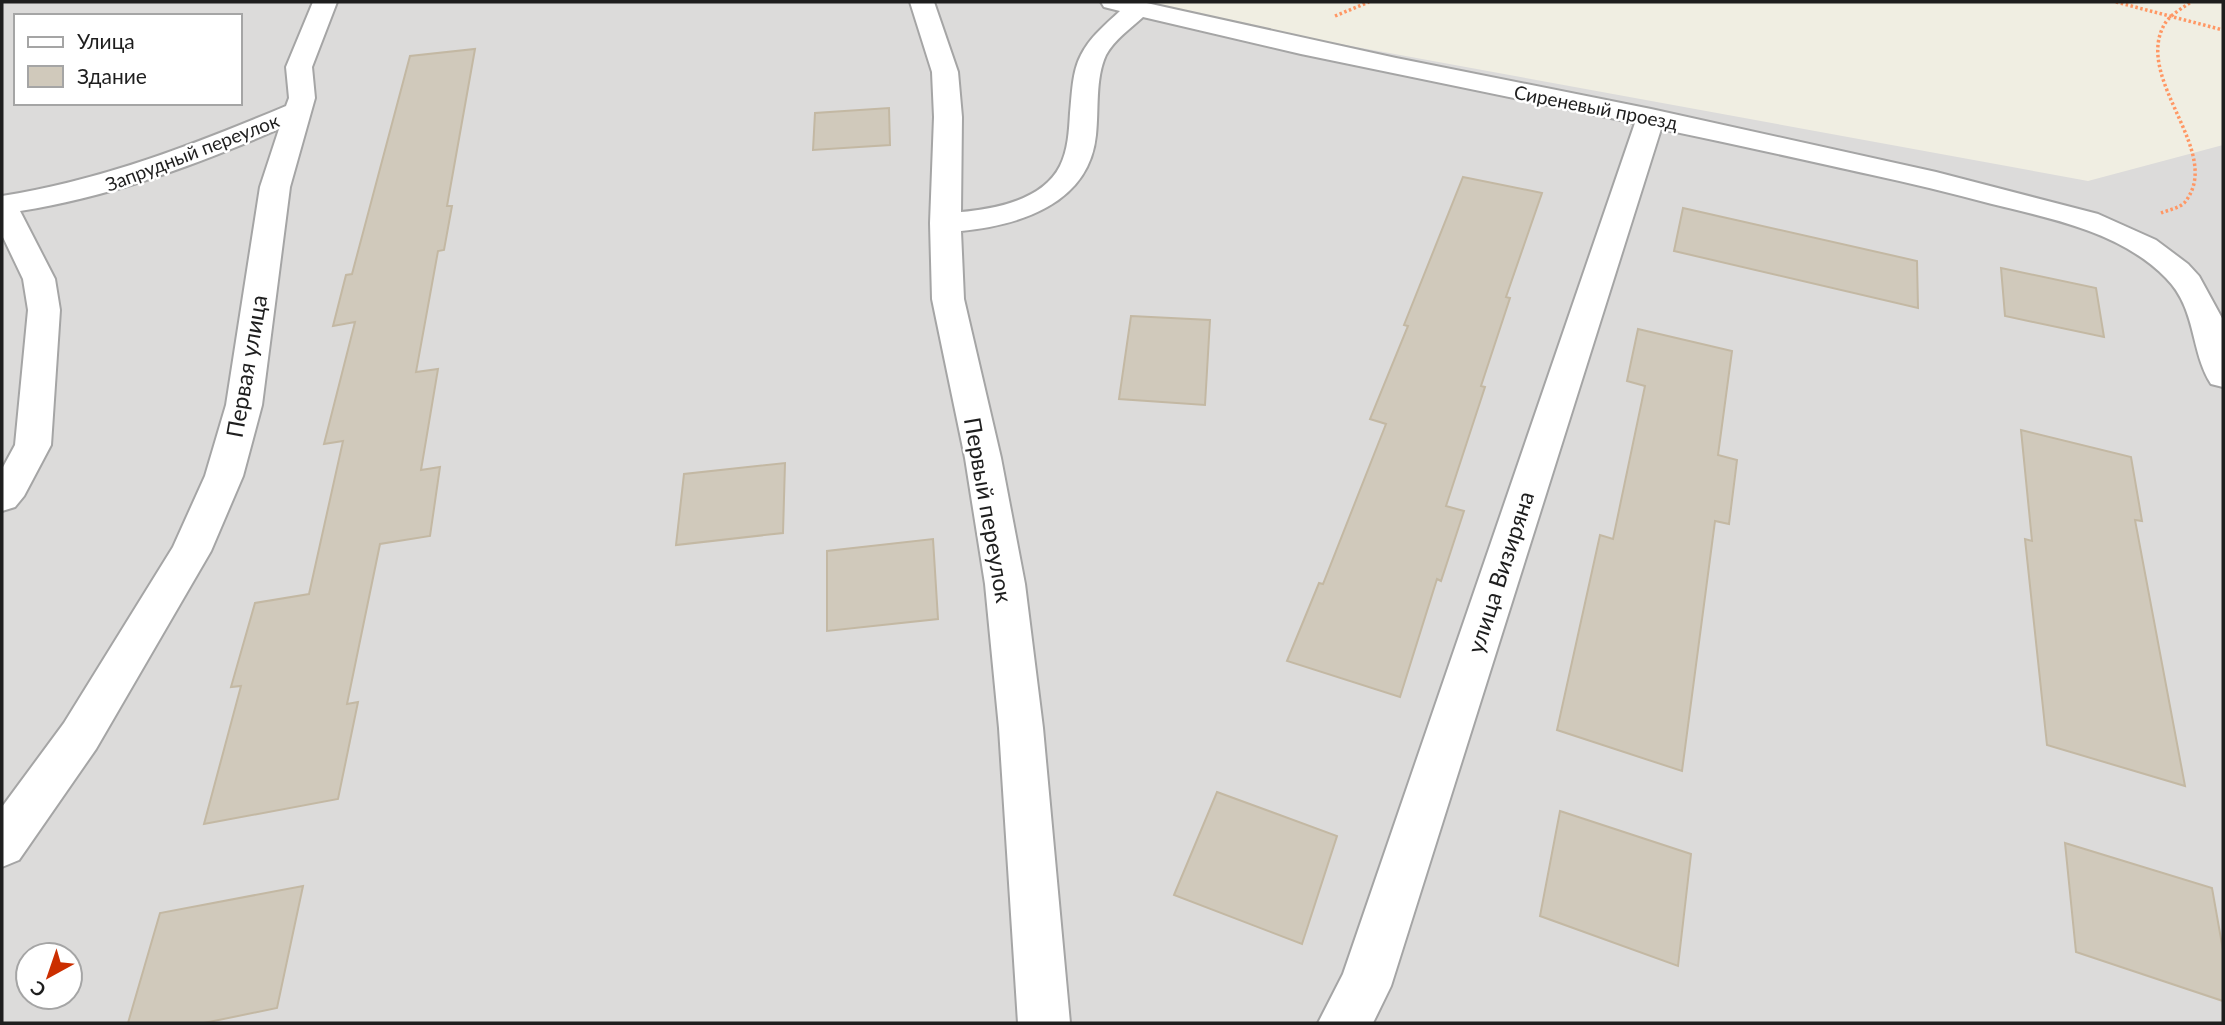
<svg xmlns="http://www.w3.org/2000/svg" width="2225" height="1025" font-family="Lato,sans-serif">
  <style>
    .residential { fill: #dcdbda; fill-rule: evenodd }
    .building { fill: #d0c9bb; stroke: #c3b8a3; stroke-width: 2 }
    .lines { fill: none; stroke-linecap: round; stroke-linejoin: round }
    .minor-casing { stroke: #a5a5a5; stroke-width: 4 }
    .path { stroke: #ff9764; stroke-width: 3.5; stroke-dasharray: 2.5 2.5; stroke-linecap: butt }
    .minor { fill: #fff; fill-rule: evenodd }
    .labels { text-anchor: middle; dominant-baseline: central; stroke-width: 5; stroke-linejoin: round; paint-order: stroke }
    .far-street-label { font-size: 19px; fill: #1e1e1e; stroke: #fff }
    .street-label { font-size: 23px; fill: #1e1e1e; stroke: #fff }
  </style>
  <rect width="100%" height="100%" fill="#f0eee2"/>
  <path class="residential" d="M 2,2 L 1111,2 L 2088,181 L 2223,145 L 2223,1023 L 2,1023 ZM 16,16 L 240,16 L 240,103 L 16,103 ZM 28,955 L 70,955 L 70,997 L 28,997 Z"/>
  <g class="building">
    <polygon points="475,49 447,206 452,206 444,250 438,251 416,372 438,369 421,470 440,467 430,536 380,544 347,704 358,702 338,799 204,824 241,686 231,687 255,603 309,594 343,441 324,444 355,322 333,326 346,275 352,274 410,56"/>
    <polygon points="889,108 890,145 813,150 815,113"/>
    <polygon points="1463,177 1542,193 1506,297 1510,298 1481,386 1485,387 1446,506 1464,511 1441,581 1437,579 1400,697 1287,661 1319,583 1323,584 1386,424 1370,419 1408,326 1404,325"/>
    <polygon points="1683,208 1917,261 1918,308 1674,251"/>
    <polygon points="2001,268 2096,288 2104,337 2005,316"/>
    <polygon points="1131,316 1210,320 1205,405 1119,399"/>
    <polygon points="1638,329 1732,351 1718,455 1737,460 1729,524 1715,521 1682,771 1557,730 1600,535 1613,539 1645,386 1627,381"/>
    <polygon points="2021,430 2131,457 2142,521 2135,520 2185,786 2047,745 2025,539 2032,541"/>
    <polygon points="785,463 783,533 676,545 684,474"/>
    <polygon points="933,539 938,619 827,631 827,551"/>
    <polygon points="1217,792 1337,836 1302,944 1174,895"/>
    <polygon points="1560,811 1691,854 1678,966 1540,916"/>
    <polygon points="2065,843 2212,888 2223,950 2223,1001 2076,952"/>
    <polygon points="303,886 277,1008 204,1023 128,1023 160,913"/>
  </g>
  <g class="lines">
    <defs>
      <g id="minor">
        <path d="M 313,2 L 337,2 L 312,67 L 315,98 L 290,187 L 262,405 L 243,476 L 211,551 L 96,749 L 19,860 L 2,867 L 2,807 L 64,723 L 173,547 L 205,476 L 226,405 L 260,187 L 279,129 C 195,165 110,197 20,211 L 55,279 L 60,310 L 51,445 L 24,496 L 15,507 L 2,511 L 2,469 L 15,445 L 28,310 L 23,279 L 2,235 L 2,196 C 102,180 193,145 286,106 L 289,98 L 286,67 Z"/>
        <path d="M 910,2 L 934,2 L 958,72 L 962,117 L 961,212 C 995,209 1043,200 1060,166 C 1068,150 1069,131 1070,113 C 1072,94 1072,72 1081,55 C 1090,37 1106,24 1120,11 L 1104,7 L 1101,2 L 1142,2 L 1396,58 L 1651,109 L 1936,172 L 2098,214 L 2156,240 L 2188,264 L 2199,276 L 2223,320 L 2223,387 L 2211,384 C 2190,351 2197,309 2166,278 C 2121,232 2052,219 1992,204 C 1951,193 1910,183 1868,174 C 1799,159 1730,143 1661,129 L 1391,986 L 1373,1023 L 1318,1023 L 1343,974 L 1635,123 L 1301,54 L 1143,17 C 1131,28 1114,40 1106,55 C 1095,79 1099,109 1096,135 C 1089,204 1020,225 961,231 L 964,299 L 1001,458 L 1025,584 L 1043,728 L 1070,1023 L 1018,1023 L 999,728 L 985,584 L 965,458 L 932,299 L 930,223 L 934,117 L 932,72 Z"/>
      </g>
    </defs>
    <use href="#minor" class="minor-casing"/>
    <g class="path">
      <polyline points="2116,2 2223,30"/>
      <polyline points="1335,16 1369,2"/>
      <path d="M 2161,213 C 2168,210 2180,208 2185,202 C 2224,153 2136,82 2163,27 C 2168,16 2181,9 2191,2"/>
    </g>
    <use href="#minor" class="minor"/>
  </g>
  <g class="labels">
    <g class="far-street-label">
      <text transform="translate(1596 107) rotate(11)">Сиреневый проезд</text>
      <text transform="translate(192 152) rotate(-21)">Запрудный переулок</text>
    </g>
    <g class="street-label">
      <text transform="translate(246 366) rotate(-80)">Первая улица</text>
      <text transform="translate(989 510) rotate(80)">Первый переулок</text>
      <text transform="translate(1500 572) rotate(-72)">улица Визиряна</text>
    </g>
  </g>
  <rect width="2225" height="1025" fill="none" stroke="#1e1e1e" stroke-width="7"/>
  <rect x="14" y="14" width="228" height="91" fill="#ffffff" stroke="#a5a5a5" stroke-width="2"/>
  <rect x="28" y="37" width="35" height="10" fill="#ffffff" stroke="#a5a5a5" stroke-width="2"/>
  <text x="77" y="49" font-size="21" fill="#1e1e1e">Улица</text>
  <rect x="28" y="66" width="35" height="21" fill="#d0c9bb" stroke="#a5a5a5" stroke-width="2"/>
  <text x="77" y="84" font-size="21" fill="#1e1e1e">Здание</text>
  <g transform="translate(49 976) rotate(220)"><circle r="33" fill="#ffffff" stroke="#a5a5a5" stroke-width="2"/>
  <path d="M0-5L12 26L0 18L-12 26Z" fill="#cb2e00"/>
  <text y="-10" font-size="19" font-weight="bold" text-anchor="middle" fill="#1e1e1e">С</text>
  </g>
</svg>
